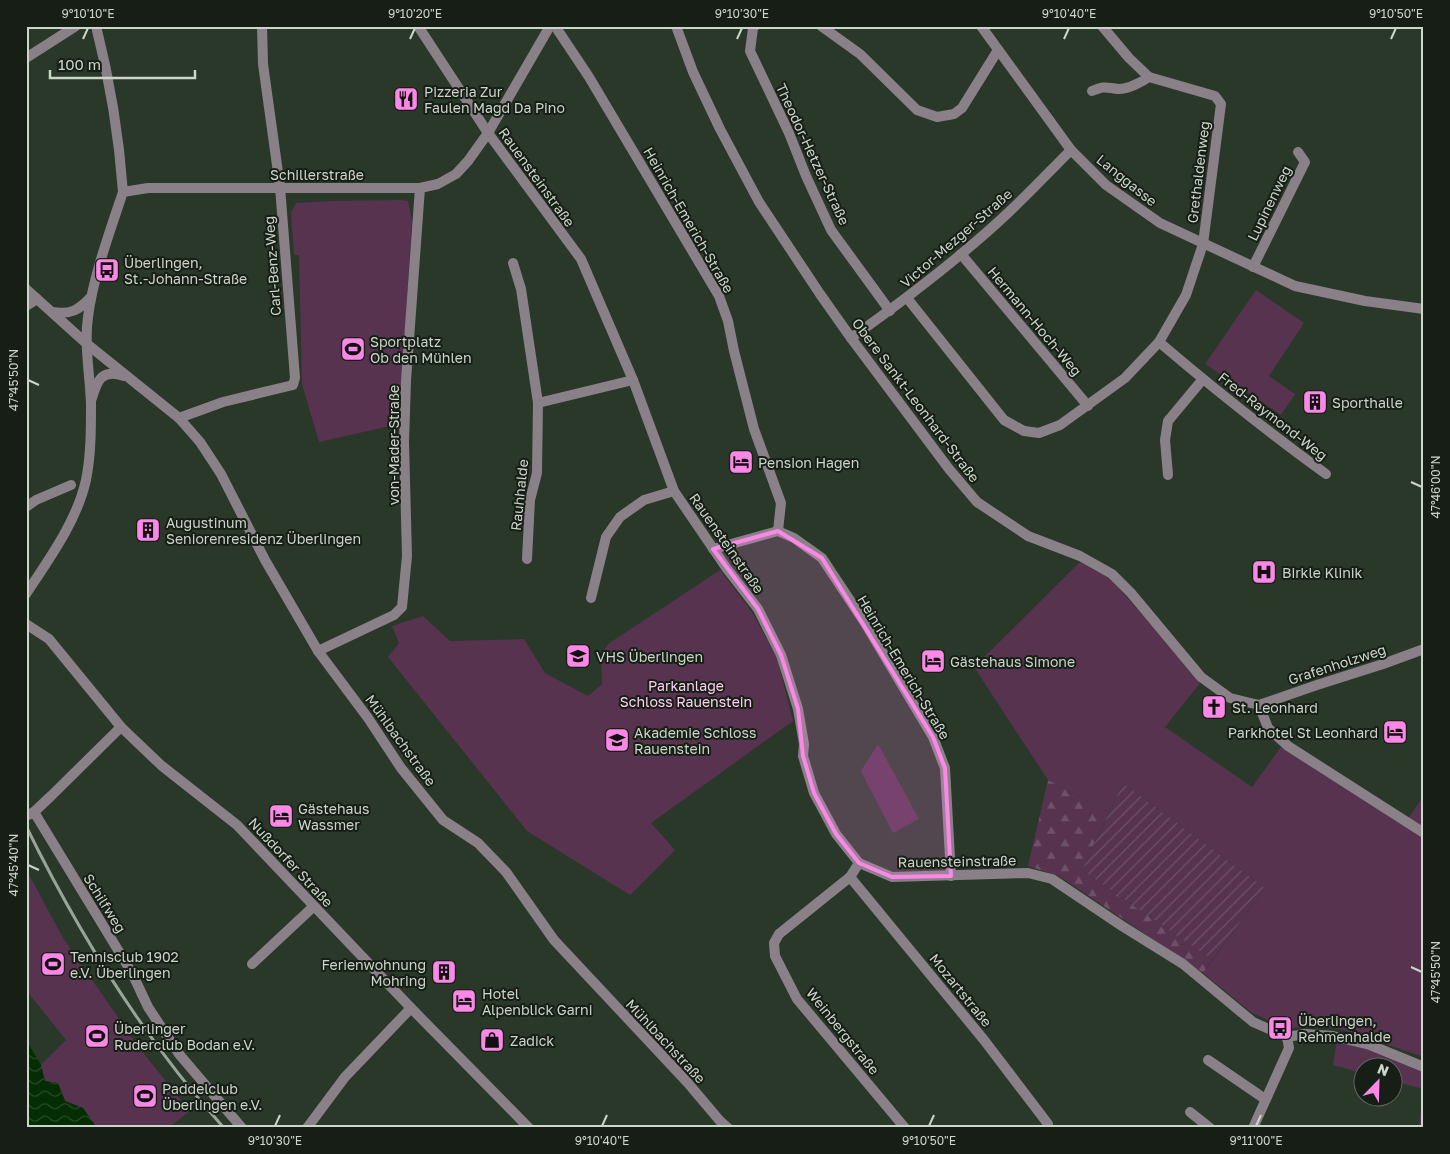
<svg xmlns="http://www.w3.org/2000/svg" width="1450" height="1154" font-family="'Golos Text',sans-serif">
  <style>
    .green { fill: #573350 }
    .forest { fill: url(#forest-firs) }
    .garden { fill: url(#garden-furrows) }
    .water { fill: url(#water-waves) }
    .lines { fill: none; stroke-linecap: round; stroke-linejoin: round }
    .minor { stroke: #8a8088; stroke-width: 10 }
    .tertiary { stroke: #8a8088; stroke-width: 10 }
    .rail { stroke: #99a498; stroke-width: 3 }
    .marked { fill: #fb87e6; fill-opacity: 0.2; stroke: #fb87e6; stroke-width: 4; stroke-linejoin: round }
    .ticks { fill: none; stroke: #cbd5ca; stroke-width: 2 }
    .labels { text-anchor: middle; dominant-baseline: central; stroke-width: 4; stroke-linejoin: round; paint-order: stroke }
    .poi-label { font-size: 14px; fill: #cbd5ca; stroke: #171e16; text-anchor: start }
    .street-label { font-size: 14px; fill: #cbd5ca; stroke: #171e16 }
    .park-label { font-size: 14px; fill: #fdd0f2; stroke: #171e16 }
    .neatline { fill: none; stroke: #cbd5ca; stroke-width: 2 }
    .ticks-label { font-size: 12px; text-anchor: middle; fill: #cbd5ca }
  </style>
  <defs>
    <pattern id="forest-firs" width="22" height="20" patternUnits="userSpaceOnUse" patternTransform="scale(1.25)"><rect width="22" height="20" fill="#573350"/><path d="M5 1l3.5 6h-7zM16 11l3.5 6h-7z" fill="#6e5068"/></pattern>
    <pattern id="garden-furrows" width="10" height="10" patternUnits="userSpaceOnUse" patternTransform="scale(1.25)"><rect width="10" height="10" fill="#573350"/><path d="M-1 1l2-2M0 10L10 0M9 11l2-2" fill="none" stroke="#6e5068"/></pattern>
    <pattern id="water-waves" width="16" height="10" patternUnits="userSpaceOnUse" patternTransform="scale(1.25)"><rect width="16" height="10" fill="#042d03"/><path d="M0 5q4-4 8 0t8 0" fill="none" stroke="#274b26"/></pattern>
  </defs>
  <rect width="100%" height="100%" fill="#293828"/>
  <g class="green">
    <polygon points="401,200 408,201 412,220 399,424 319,442 302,384 299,255 294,255 291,213 296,203 329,201"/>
    <polygon points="1256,290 1304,323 1269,376 1295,394 1281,415 1205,364"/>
    <polygon points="1080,562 1111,579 1201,682 1165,727 1252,787 1281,747 1424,838 1424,1057 1344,1030 1324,1026 1304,1026 1289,1029 1252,1013 1203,973 1265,888 1123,783 1109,812 1048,780 974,667"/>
    <polygon points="720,570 752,612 777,658 793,721 651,823 675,850 630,895 527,831 388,657 399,643 392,626 423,616 450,641 524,639 545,673 588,696 602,684 601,655 608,644"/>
    <polygon points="878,744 919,819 893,833 861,771"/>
    <polygon points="1424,795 1424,829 1408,819"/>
    <polygon points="26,869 63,938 140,1049 190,1111 168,1128 97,1128 83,1108 65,1101 58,1083 45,1081 41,1065 66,1040 26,990"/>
    <polygon points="1337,1040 1363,1046 1424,1071 1424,1128 1419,1128 1423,1089 1393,1081 1392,1066 1362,1066 1362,1073 1333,1065"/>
  </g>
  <polygon class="forest" points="1048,780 1109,812 1082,870 1212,960 1203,973 1059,876 1028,866"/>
  <polygon class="garden" points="1123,783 1265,888 1212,960 1082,870"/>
  <polygon class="water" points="26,1040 41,1065 45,1081 58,1083 65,1101 83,1108 97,1128 26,1128"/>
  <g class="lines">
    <g class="minor">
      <path d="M 96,26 C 110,81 119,136 123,192"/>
      <polyline points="418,26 488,133 581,259 633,380 674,491 727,569 758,609 781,655 798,709 804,744 803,756 814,793 836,834 859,863 892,877 1028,873 1052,879 1122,926 1183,964 1253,1022 1287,1037 1305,1034 1333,1036 1370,1045 1424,1067"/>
      <polyline points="555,26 589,77 719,296 728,321 734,351 754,429 781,503 778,531"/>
      <polyline points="676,26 693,72 720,129 759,202 820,294 851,338 949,469 977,502 1028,536 1080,556 1112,574 1131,593 1201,677 1230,698 1259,705 1317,685 1383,664 1424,649"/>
      <polyline points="755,26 753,28 750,51 789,133 806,176 831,230 890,311"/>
      <polyline points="821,26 860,54 917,110 937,117 954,114 962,108 998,50"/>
      <polyline points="981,26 1071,150 1106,185 1160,223 1295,286 1365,301 1424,309"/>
      <polyline points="26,58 76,26"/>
      <path d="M 1092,91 C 1106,85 1106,88 1119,89 C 1128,89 1142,82 1149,77"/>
      <polyline points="961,254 1088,406"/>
      <polyline points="513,263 521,289 538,403"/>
      <polyline points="1253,267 1305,162 1298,152"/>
      <polyline points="26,289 87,344 179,418 200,442 221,474 265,560 318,651 368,718 401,768 443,820 478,843 506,872 554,940 687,1082 720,1121 728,1128"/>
      <polyline points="907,298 1004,420 1024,431 1039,433 1060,425 1125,378 1159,342 1186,295 1203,244 1221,104 1215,96 1149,77 1129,58 1102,26"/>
      <polyline points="26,306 37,299"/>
      <path d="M 52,312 C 71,315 79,310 91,297"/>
      <path d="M 851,338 C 906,299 960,258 1009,212 C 1030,192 1050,171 1071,150"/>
      <path d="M 1159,342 C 1213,388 1268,432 1326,474"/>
      <path d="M 91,401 C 97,382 100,368 124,376"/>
      <polyline points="179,418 223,402 293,385 295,378 280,187 263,64 262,26"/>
      <polyline points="1168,475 1165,440 1168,421 1203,379"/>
      <polyline points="26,507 36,500 71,485"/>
      <polyline points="713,549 778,531 794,538 822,558 865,623 933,737 945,768 951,876"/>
      <polyline points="527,559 530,500 537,473 538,403 633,380"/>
      <polyline points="591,598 606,537 620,517 644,500 674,491"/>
      <polyline points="318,651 394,615 402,607 407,556 404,442 406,381 420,188"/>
      <polyline points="1259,705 1268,728 1288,746 1424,833"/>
      <polyline points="34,812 132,973 148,1007 179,1054 242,1128"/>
      <polyline points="26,816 34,812 51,796 121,727"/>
      <polyline points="859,863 850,877 779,934 774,943 775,956 797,999 905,1128"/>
      <polyline points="850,877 984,1040 1048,1124"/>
      <polyline points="252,964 313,907"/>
      <polyline points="1208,1060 1265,1099"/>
      <polyline points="1190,1112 1210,1128"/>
      <polyline points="307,1128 345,1077 411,1008"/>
      <polyline points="1253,1128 1289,1048 1287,1037"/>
    </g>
    <g class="tertiary">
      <path d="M 26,594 C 49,559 77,521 86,480 C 91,455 91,429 91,404 C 90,375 84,345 88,317 C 93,277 110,231 123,192 L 148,188 L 420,188 L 438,184 L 456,174 L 468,161 L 488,133 L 550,26"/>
      <polyline points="26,624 49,639 121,727 162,766 237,825 411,1008 529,1128"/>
    </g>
    <path class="rail" d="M 26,826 C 79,934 143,1038 224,1128"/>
  </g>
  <path class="marked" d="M 778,531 L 822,558 L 933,737 L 945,768 L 951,876 L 892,877 L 859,863 L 836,834 L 814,793 L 803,756 L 798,709 L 781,655 L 758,609 L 713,549 Z"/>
  <path class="ticks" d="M 83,39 L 88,28M 410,39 L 415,28M 737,39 L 742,28M 1064,39 L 1069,28M 1391,39 L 1396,28M 28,380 L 39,385M 1411,482 L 1422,487M 28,865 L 39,870M 1411,967 L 1422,972M 275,1126 L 280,1115M 602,1126 L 607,1115M 929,1126 L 934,1115M 1256,1126 L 1261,1115"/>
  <defs>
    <symbol id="restaurant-square" viewBox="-11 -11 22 22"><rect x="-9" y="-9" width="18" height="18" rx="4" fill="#fb87e6" stroke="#171e16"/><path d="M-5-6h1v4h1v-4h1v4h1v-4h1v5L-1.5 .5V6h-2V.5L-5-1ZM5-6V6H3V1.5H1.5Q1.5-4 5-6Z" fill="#111"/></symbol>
    <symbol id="bus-square" viewBox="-11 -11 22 22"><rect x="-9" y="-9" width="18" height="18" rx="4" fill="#fb87e6" stroke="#171e16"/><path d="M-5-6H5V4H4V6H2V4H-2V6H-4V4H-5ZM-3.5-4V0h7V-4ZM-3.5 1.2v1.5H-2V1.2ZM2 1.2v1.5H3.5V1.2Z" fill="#111"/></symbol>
    <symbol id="stadium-square" viewBox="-11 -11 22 22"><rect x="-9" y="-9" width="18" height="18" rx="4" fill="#fb87e6" stroke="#171e16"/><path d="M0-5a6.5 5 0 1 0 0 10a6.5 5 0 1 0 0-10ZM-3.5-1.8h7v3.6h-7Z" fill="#111"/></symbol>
    <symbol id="building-square" viewBox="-11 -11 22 22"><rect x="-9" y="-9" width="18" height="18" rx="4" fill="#fb87e6" stroke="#171e16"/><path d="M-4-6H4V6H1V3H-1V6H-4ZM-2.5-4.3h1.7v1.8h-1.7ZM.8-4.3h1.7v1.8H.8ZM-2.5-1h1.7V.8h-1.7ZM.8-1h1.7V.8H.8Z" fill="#111"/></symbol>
    <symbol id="hotel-square" viewBox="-11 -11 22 22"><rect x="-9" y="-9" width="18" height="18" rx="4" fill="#fb87e6" stroke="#171e16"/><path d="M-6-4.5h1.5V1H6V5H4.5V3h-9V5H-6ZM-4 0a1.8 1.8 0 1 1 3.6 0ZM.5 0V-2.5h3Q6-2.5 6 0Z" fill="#111"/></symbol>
    <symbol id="hospital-square" viewBox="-11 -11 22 22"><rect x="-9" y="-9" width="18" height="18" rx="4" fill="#fb87e6" stroke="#171e16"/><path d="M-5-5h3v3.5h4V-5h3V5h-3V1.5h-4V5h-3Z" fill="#111"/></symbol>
    <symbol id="school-square" viewBox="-11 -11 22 22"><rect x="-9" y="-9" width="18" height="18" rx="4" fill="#fb87e6" stroke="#171e16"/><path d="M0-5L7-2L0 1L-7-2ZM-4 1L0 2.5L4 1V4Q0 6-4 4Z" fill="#111"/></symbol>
    <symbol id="church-square" viewBox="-11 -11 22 22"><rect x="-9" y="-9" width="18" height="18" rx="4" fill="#fb87e6" stroke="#171e16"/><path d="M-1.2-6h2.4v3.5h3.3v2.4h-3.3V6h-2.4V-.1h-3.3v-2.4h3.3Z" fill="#111"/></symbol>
    <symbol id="university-square" viewBox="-11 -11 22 22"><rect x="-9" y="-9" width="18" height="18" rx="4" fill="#fb87e6" stroke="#171e16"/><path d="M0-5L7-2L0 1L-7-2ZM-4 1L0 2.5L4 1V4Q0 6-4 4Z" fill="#111"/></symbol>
    <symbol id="shop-square" viewBox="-11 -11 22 22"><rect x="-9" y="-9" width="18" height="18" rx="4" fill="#fb87e6" stroke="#171e16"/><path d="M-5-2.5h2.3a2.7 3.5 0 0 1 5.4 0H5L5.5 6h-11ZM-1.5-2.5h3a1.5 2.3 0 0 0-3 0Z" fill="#111"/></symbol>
  </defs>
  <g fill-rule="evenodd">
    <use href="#restaurant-square" x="392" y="85" width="28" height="28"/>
    <use href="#bus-square" x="93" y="256" width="28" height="28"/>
    <use href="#stadium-square" x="339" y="335" width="28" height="28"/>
    <use href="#building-square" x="1301" y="388" width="28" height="28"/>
    <use href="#hotel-square" x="727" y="448" width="28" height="28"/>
    <use href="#building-square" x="134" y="516" width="28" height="28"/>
    <use href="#hospital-square" x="1250" y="558" width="28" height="28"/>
    <use href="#school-square" x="564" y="642" width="28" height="28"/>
    <use href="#hotel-square" x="919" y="647" width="28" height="28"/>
    <use href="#church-square" x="1200" y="693" width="28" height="28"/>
    <use href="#hotel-square" x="1381" y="718" width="28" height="28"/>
    <use href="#university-square" x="603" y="726" width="28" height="28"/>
    <use href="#hotel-square" x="267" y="802" width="28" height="28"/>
    <use href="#stadium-square" x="39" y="950" width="28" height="28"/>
    <use href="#building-square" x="430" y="958" width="28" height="28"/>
    <use href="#hotel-square" x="450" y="987" width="28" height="28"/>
    <use href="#bus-square" x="1266" y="1014" width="28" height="28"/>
    <use href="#stadium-square" x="83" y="1022" width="28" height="28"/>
    <use href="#shop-square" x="478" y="1026" width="28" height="28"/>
    <use href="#stadium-square" x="131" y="1082" width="28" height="28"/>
  </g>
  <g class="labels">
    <g class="poi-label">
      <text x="424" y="91">Pizzeria Zur<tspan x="424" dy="16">Faulen Magd Da Pino</tspan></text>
      <text x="124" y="262">Überlingen,<tspan x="124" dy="16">St.-Johann-Straße</tspan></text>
      <text x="370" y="341">Sportplatz<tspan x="370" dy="16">Ob den Mühlen</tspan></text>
      <text x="1332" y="402">Sporthalle</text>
      <text x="758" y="462">Pension Hagen</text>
      <text x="166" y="522">Augustinum<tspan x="166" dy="16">Seniorenresidenz Überlingen</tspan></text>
      <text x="1282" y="572">Birkle Klinik</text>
      <text x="596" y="656">VHS Überlingen</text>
      <text x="950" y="661">Gästehaus Simone</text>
      <text x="1232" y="707">St. Leonhard</text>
      <text x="634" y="732">Akademie Schloss<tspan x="634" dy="16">Rauenstein</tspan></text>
      <text x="1378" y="732" text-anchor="end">Parkhotel St Leonhard</text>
      <text x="298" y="808">Gästehaus<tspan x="298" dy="16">Wassmer</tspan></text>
      <text x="70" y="956">Tennisclub 1902<tspan x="70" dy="16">e.V. Überlingen</tspan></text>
      <text x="426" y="964" text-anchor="end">Ferienwohnung<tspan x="426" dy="16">Mohring</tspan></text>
      <text x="482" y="993">Hotel<tspan x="482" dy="16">Alpenblick Garni</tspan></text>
      <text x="1298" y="1020">Überlingen,<tspan x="1298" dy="16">Rehmenhalde</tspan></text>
      <text x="114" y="1028">Überlinger<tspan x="114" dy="16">Ruderclub Bodan e.V.</tspan></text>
      <text x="510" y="1040">Zadick</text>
      <text x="162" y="1088">Paddelclub<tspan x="162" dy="16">Überlingen e.V.</tspan></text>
    </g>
    <g class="street-label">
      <text transform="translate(813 154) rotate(65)">Theodor-Hetzer-Straße</text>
      <text transform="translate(1198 172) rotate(-83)">Grethaldenweg</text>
      <text x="317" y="174">Schillerstraße</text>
      <text transform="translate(537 177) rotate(54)">Rauensteinstraße</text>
      <text transform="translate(1127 180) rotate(39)">Langgasse</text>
      <text transform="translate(1269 203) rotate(-64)">Lupinenweg</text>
      <text transform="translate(689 220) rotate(60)">Heinrich-Emerich-Straße</text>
      <text transform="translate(956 238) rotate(-41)">Victor-Mezger-Straße</text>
      <text transform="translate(272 266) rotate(-94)">Carl-Benz-Weg</text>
      <text transform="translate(1035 321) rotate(50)">Hermann-Hoch-Weg</text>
      <text transform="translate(916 400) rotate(53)">Obere Sankt-Leonhard-Straße</text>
      <text transform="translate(1273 416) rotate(38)">Fred-Raymond-Weg</text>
      <text transform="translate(393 445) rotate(-90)">von-Mader-Straße</text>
      <text transform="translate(519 495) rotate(-84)">Rauhhalde</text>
      <text transform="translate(727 543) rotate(55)">Rauensteinstraße</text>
      <text transform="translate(1337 664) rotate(-18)">Grafenholzweg</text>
      <text transform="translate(904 667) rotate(59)">Heinrich-Emerich-Straße</text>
      <text transform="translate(401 740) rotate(54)">Mühlbachstraße</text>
      <text transform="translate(957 861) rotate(-1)">Rauensteinstraße</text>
      <text transform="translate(291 862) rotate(47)">Nußdorfer Straße</text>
      <text transform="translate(105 903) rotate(58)">Schilfweg</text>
      <text transform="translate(961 990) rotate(51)">Mozartstraße</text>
      <text transform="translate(843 1031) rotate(51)">Weinbergstraße</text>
      <text transform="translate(666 1041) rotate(47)">Mühlbachstraße</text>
    </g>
    <g class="park-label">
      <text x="686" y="685">Parkanlage<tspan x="686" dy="16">Schloss Rauenstein</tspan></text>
    </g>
  </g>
  <rect width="1450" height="1154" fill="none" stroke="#171e16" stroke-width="55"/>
  <g transform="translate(1378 1082) rotate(23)"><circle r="24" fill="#171e16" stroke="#5f675e"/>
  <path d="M0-4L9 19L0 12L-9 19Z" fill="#fb87e6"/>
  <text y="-8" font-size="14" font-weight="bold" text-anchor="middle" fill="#cbd5ca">N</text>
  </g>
  <path d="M50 70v8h145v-8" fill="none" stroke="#cbd5ca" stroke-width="2.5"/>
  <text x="58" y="70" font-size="15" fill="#cbd5ca" stroke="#171e16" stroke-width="4" paint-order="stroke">100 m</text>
  <rect x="28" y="28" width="1394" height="1098" class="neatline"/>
  <g class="ticks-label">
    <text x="88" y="18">9°10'10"E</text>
    <text x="415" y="18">9°10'20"E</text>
    <text x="742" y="18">9°10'30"E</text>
    <text x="1069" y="18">9°10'40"E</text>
    <text x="1396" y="18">9°10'50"E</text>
    <text transform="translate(14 380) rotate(-90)" y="4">47°45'50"N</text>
    <text transform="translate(1436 487) rotate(-90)" y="4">47°46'00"N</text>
    <text transform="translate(14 865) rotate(-90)" y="4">47°45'40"N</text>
    <text transform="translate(1436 972) rotate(-90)" y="4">47°45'50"N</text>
    <text x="275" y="1145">9°10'30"E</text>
    <text x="602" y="1145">9°10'40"E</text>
    <text x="929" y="1145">9°10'50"E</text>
    <text x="1256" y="1145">9°11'00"E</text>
  </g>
</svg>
